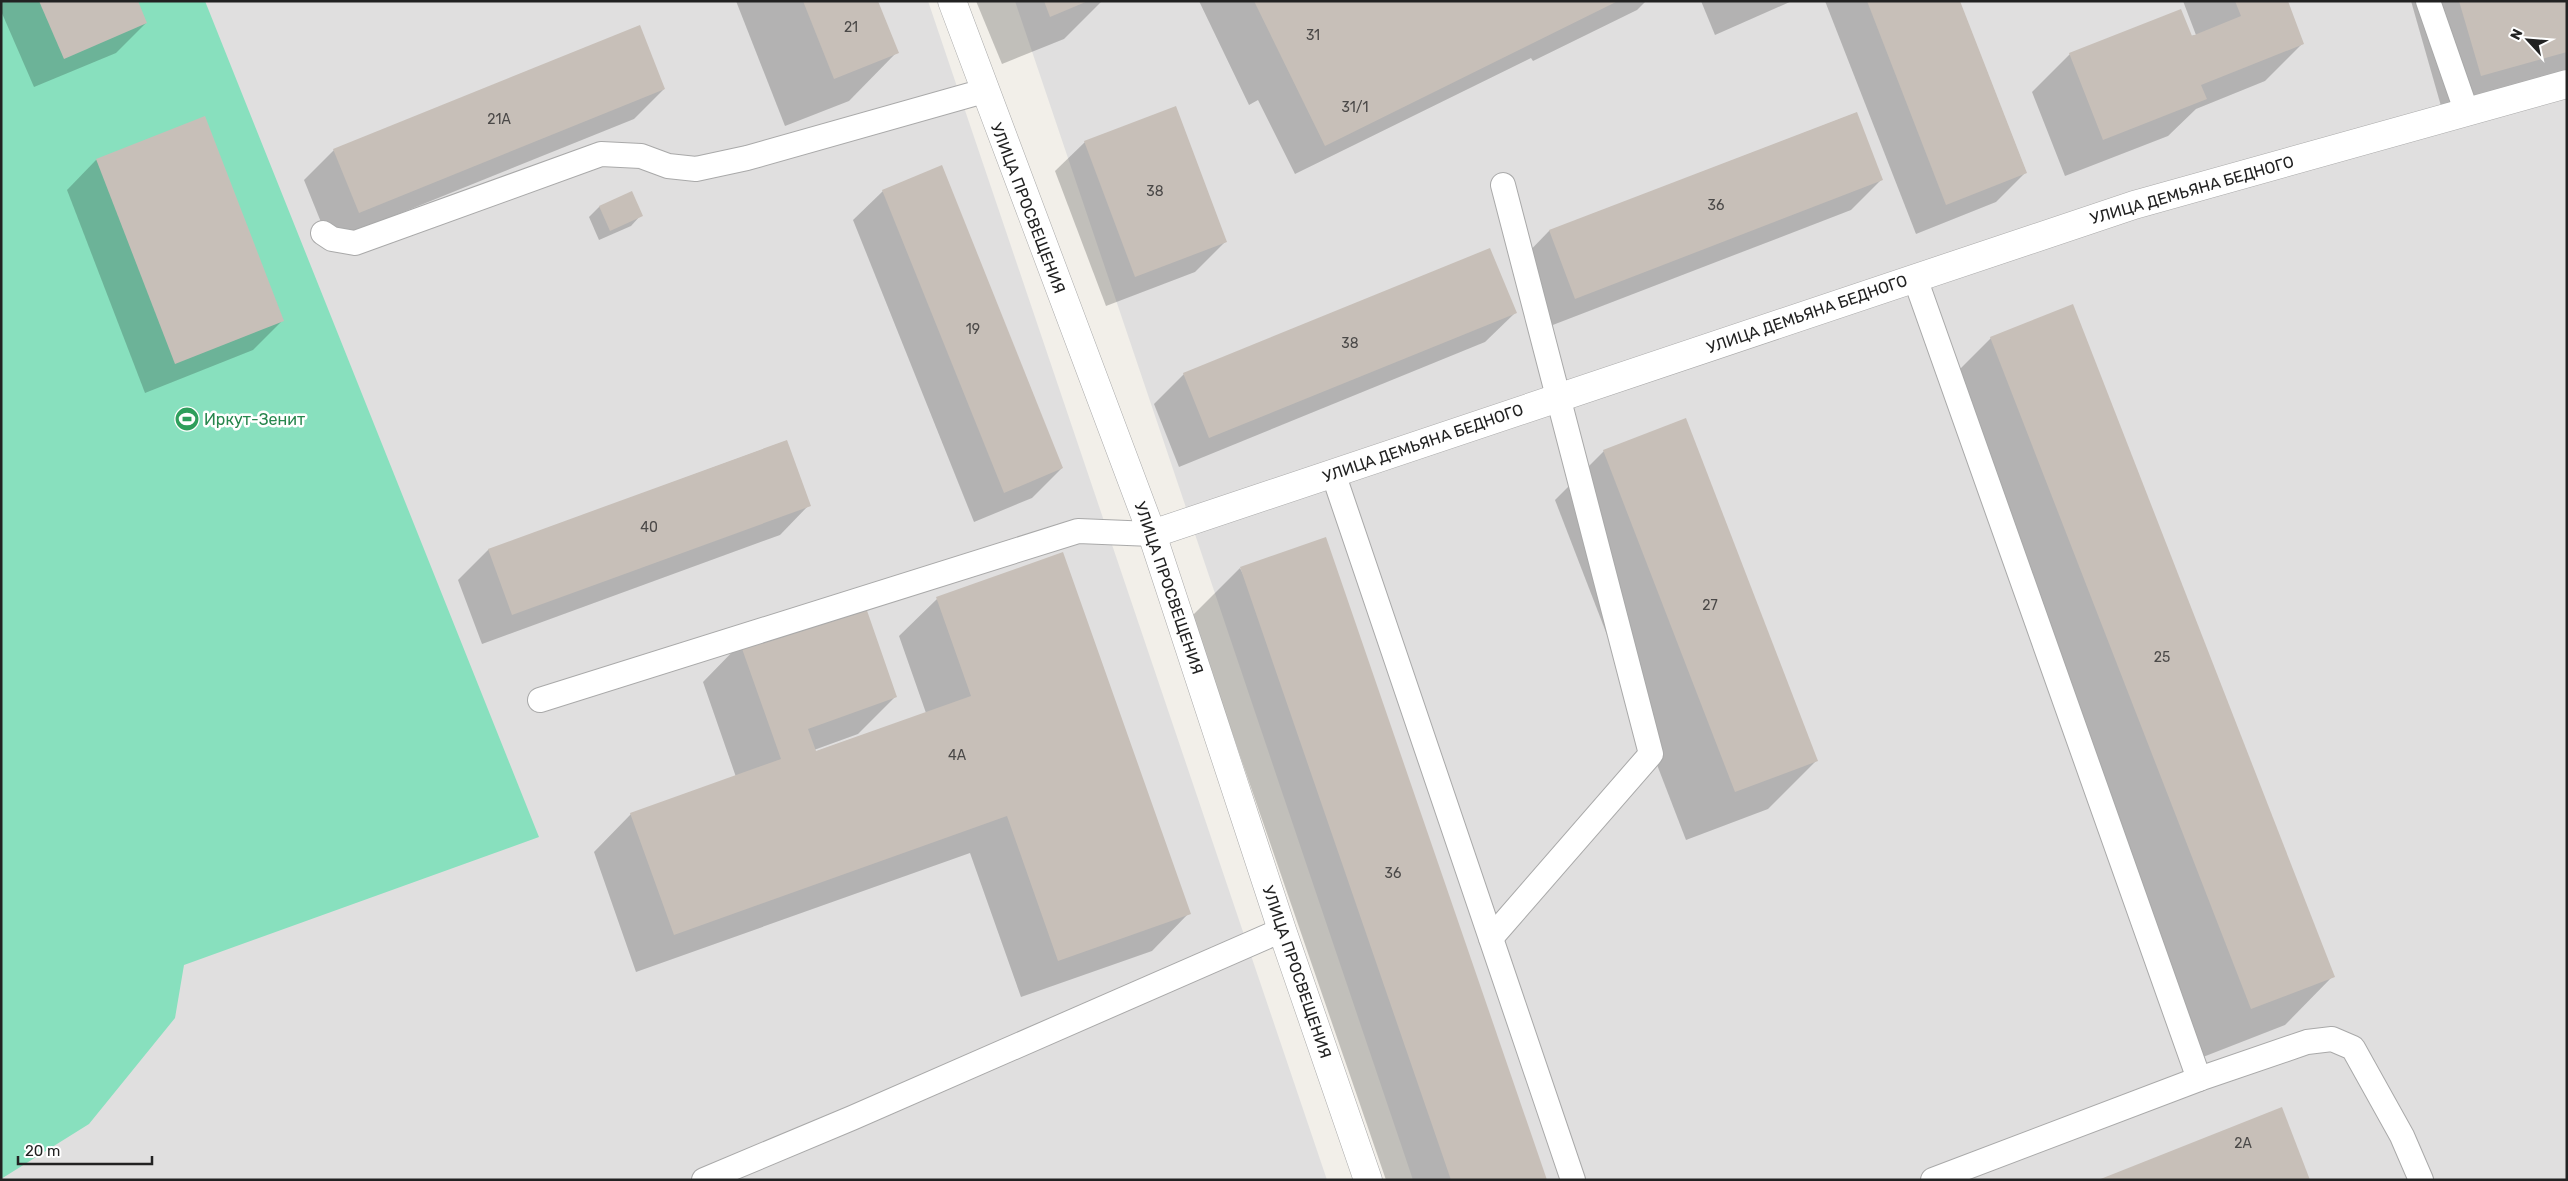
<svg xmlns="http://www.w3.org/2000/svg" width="2568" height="1181" font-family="Rubik,sans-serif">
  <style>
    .residential { fill: #e0dfdf }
    .pitch { fill: #88e0be }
    .shadow { fill: #0003 }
    .building { fill: #c7bfb8 }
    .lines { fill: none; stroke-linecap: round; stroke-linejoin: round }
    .lane-casing { stroke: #a9a9a9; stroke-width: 26 }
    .street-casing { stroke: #a9a9a9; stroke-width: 29 }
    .lane { stroke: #fff; stroke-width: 24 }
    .street { stroke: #fff; stroke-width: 28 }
    .labels { text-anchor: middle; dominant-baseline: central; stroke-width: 5; stroke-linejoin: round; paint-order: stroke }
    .number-label { font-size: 14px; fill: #4b4948 }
    .street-label { font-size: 16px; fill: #222; stroke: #fff }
    .leisure-label { font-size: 16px; fill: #27864d; stroke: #fff; text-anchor: start }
  </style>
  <rect width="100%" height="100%" fill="#f2efe9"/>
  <g class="residential">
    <polygon points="1,1 928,1 1327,1180 1,1180"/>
    <polygon points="1015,1 2567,1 2567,1180 1413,1180"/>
  </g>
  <polygon class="pitch" points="1,1 205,1 539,837 184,965 175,1018 89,1124 1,1179"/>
  <g class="shadow">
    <polygon points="1,1 136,1 146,23 116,53 34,87 1,11"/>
    <polygon points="736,1 877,1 897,52 849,101 785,126"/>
    <polygon points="976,1 1102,1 1064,39 1002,64"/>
    <polygon points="1199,1 1646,1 1637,10 1533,61 1531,58 1295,174 1258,100 1249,105"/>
    <polygon points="1701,1 1792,1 1715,35"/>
    <polygon points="1825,1 1959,1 2026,172 1996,202 1916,234"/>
    <polygon points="2183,1 2286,1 2303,43 2265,81 2196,109 2168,136 2065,176 2032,92 2070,54 2196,35"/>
    <polygon points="2411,1 2567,1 2567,78 2443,113"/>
    <polygon points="664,89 634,119 329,242 304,180 334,150"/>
    <polygon points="1856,113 1881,180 1851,210 1545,328 1520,261 1549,231"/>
    <polygon points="204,118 283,320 253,350 145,393 67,190 96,160"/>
    <polygon points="1085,142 1225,242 1195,272 1106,306 1055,171"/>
    <polygon points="883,191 1062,468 1032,498 974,522 853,220"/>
    <polygon points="631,193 641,215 631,226 599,240 589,217 599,207"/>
    <polygon points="1515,313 1485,342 1179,467 1154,404 1184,374"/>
    <polygon points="1991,338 2333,976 2285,1025 2203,1057 1943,386"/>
    <polygon points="786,441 809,505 780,535 482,644 458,580 488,550"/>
    <polygon points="1604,451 1817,760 1768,809 1686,840 1555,500"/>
    <polygon points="1062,554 1189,913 1152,951 1021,997 970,853 636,972 594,852 631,814 736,777 703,682 740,644 896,696 858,734 814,750 815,752 926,713 899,636 937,599"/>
    <polygon points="1240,568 1546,1180 1386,1180 1192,616"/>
  </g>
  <g class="building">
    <polygon points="39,1 138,1 147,23 64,59"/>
    <polygon points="803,1 878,1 899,53 834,79"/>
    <polygon points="1044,1 1088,1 1050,17"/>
    <polygon points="1254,1 1618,1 1325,146"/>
    <polygon points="1867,1 1960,1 2027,173 1946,205"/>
    <polygon points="2235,1 2288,1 2304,44 2201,85 2207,99 2103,140 2069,53 2181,9 2192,36 2241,16"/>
    <polygon points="2459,1 2567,1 2567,52 2481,76"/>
    <polygon points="640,25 665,89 359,213 333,149"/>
    <polygon points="1176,106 1227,242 1135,277 1084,141"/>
    <polygon points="1857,112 1883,180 1575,299 1549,230"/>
    <polygon points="205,116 284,321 175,364 96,159"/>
    <polygon points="942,165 1063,468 1004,493 882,190"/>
    <polygon points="632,191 643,216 610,231 599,206"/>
    <polygon points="1490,248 1517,313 1209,438 1183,373"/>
    <polygon points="2073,304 2335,977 2251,1009 1990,337"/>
    <polygon points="1686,418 1818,761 1735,792 1603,450"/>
    <polygon points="787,440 811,506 512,615 488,549"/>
    <polygon points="1326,537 1547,1180 1451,1180 1240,567"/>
    <polygon points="1063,552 1191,914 1058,961 1007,816 674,935 630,813 781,759 740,643 863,599 897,697 808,729 816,751 971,696 936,597"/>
    <polygon points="2282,1107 2310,1180 2098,1180"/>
  </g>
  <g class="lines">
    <defs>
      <g id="lane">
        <polyline points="2428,1 2467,113"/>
        <polyline points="323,233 332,239 355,243 601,154 641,156 668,166 696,169 747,158 984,91"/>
        <polyline points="1915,278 2199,1079"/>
        <polyline points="1333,473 1573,1180"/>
        <polyline points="540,700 1078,531 1152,534"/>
        <polyline points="1491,938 1651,754 1503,185"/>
        <polyline points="704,1180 852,1118 1282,930"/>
        <polyline points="1933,1180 2199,1079 2307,1042 2332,1039 2353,1048 2402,1136 2421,1180"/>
      </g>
      <g id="street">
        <polyline points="952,1 1152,534 1282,930 1368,1180"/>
        <polyline points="1152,534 2134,205 2567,84"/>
      </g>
    </defs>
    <use href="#lane" class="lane-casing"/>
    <use href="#street" class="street-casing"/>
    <use href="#lane" class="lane"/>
    <use href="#street" class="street"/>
  </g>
  <defs>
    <symbol id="stadium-disc" viewBox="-11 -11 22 22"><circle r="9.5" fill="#2e9e5b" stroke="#fff"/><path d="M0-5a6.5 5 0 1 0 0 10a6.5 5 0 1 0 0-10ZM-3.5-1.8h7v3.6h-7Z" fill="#fff"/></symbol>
  </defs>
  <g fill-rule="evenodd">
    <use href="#stadium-disc" x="173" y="405" width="28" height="28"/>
  </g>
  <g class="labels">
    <g class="number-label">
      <text x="851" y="27">21</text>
      <text x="1313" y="35">31</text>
      <text x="1355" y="107">31/1</text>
      <text x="499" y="119">21А</text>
      <text x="1155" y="191">38</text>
      <text x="1716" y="205">36</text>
      <text x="973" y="329">19</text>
      <text x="1350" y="343">38</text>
      <text x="649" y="527">40</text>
      <text x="1710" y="605">27</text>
      <text x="2162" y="657">25</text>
      <text x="957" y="755">4А</text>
      <text x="1393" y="873">36</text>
      <text x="2243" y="1143">2А</text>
    </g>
    <g class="street-label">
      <text transform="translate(2192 190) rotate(-16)">УЛИЦА ДЕМЬЯНА БЕДНОГО</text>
      <text transform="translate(1028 208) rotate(69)">УЛИЦА ПРОСВЕЩЕНИЯ</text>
      <text transform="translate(1807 314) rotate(-19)">УЛИЦА ДЕМЬЯНА БЕДНОГО</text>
      <text transform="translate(1423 443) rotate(-19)">УЛИЦА ДЕМЬЯНА БЕДНОГО</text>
      <text transform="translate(1169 588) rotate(71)">УЛИЦА ПРОСВЕЩЕНИЯ</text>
      <text transform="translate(1297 972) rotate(71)">УЛИЦА ПРОСВЕЩЕНИЯ</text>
    </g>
    <g class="leisure-label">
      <text x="204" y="419">Иркут-Зенит</text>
    </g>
  </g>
  <rect width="2568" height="1181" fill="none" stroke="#222222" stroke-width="5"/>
  <g transform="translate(2528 40) rotate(296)" stroke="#ffffff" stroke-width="4" paint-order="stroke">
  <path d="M0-4L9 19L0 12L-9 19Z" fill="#222222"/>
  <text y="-8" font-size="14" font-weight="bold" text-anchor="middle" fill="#222222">N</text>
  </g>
  <path d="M18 1156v8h134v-8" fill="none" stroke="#222222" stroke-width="2.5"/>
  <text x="25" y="1156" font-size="15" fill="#222222" stroke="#ffffff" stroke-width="4" paint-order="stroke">20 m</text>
</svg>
